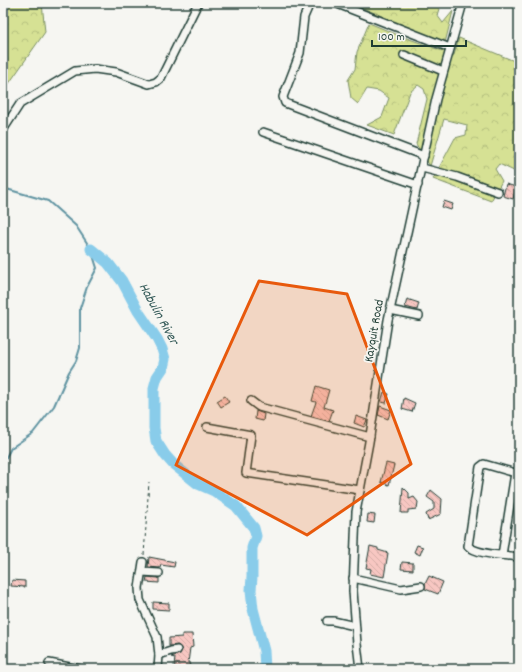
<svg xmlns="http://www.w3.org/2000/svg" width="522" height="672" font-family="Dekko,sans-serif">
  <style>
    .forest { fill: url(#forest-crowns); stroke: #7a8f64 }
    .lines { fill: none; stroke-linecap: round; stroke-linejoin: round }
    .stream { stroke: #5f93a1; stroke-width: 2 }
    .river { stroke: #89ccea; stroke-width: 11 }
    .building { fill: url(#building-back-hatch); stroke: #1f3d34 }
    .minor-casing { stroke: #1f3d34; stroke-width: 10 }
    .path { stroke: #1f3d34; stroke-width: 1; stroke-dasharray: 3 3; stroke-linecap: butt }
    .minor { stroke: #f6f6f2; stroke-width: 7 }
    .marked { fill: #e8590c; fill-opacity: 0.2; stroke: #e8590c; stroke-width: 3; stroke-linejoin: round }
    .labels { text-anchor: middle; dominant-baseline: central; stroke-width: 3.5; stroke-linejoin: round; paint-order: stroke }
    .street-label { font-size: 13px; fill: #1f3d34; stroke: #f6f6f2 }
    .water-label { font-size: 14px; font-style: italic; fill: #345a58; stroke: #f6f6f2 }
  </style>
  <defs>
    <pattern id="forest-crowns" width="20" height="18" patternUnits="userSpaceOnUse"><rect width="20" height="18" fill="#d6e194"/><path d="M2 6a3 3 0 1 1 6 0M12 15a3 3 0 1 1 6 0" fill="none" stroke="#b7c280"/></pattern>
    <pattern id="building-back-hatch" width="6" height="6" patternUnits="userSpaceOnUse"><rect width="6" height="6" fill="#f8c7c2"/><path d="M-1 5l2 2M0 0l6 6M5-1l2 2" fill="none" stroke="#d4aca7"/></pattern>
  </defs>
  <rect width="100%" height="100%" fill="#f6f6f2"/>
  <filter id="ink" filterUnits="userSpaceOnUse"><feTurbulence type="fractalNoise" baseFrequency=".025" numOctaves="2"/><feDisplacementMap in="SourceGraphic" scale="8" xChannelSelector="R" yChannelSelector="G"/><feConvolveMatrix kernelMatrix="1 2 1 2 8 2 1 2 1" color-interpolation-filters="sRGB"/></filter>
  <g filter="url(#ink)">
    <g class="forest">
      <polygon points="3,3 42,3 45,32 3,92"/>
      <polygon points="351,3 441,3 437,15 443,23 453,11 445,43"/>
      <polygon points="369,23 398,35 454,55 459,38 519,63 519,178 514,171 499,164 495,169 502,181 491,201 433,179 455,138 466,135 467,125 444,119 430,166 416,144 427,99 424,89 418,85 410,92 394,135 367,125 382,117 389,98 379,91 367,89 358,104 351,98 348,80 355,69 357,52"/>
    </g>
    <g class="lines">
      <polyline class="stream" points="3,188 48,201 76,226 91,249 97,268 87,287 80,308 80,348 76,361 69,372 54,406 33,433 11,448 3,463"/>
      <polyline class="river" points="91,249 108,263 122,281 138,311 157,339 162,349 165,359 163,368 157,377 154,388 154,428 156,441 165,455 173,464 198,484 214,491 236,506 254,528 256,536 252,548 252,577 251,590 253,609 264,651 265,669"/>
    </g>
    <g class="building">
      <polygon points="506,184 516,187 513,199 503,196"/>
      <polygon points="444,201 453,204 451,210 442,207"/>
      <polygon points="407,299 419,303 417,310 405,307"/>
      <polygon points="316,386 329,390 324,407 333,410 329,421 311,416 316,402 312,401"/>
      <polygon points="384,392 389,394 386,403 381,402"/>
      <polygon points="225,396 229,402 221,407 217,401"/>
      <polygon points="404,398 415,403 412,412 402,409"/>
      <polygon points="380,406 391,410 388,419 378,415"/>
      <polygon points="256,411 264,414 263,421 255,419"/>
      <polygon points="356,416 367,420 364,427 354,423"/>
      <polygon points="386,463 394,465 389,485 381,482"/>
      <polygon points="403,487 409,493 409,499 414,497 418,502 417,509 408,510 408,513 401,513"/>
      <polygon points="431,490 442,499 441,514 428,520 426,514 434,509 434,502 427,497"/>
      <polygon points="368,514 375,515 374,523 367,522"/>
      <polygon points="417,545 423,547 420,555 414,552"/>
      <polygon points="370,546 378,548 378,550 388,553 384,577 370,574 371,569 366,568"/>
      <polygon points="149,557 175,562 174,567 161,565 160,568 148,567"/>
      <polygon points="402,562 413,563 413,570 401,569"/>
      <polygon points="429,576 443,582 438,594 425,589 425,584"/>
      <polygon points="147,577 159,578 159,583 146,582"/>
      <polygon points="12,580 25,581 25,587 11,586"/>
      <polygon points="153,602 169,603 169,610 153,609"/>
      <polygon points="182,634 192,634 193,647 190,648 188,663 190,663 189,669 183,669 183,668 174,666 175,658 171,657 180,654 182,650 178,645 169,646 169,638 182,637"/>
    </g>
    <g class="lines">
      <defs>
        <g id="minor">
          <polyline points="310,3 304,17 300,53 283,97 285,103 424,156"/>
          <polyline points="335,3 450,48"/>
          <polyline points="404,55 443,71"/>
          <polyline points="3,130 20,104 75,71 95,69 116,72 149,84 156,82 161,78 198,3"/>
          <polyline points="263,132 418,185"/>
          <polyline points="422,168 457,177 498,192"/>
          <polyline points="390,310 419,316"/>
          <polyline points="251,401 259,407 370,437"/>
          <polyline points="207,427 251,435 246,473 360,490"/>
          <path d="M 519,474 L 484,464 L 480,467 L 468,546 C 477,555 506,555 519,557"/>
          <polyline points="502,555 515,473"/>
          <polyline points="143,562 139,588 140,600 157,637 159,655 158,669"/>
          <polyline points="142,572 159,573"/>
          <polyline points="353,578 401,589 421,586"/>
          <polyline points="327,621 333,621 355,626"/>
          <polyline points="159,655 171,651 177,650"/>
          <polyline points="49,663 80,669"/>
          <polyline points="360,669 357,644 353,591 356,512 369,442 388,320 436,99 463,3"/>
        </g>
      </defs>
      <use href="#minor" class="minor-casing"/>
      <polyline class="path" points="144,555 149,482"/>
      <use href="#minor" class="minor"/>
    </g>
  </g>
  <path class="marked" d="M 259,281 L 347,294 L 411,464 L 307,535 L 176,465 Z"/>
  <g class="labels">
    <g class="street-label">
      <text transform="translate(375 331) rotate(-80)">Kayquit Road</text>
    </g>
    <g class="water-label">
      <text transform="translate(158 314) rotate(61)">Habulin River</text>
    </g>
  </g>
  <rect width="522" height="672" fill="none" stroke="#f6f6f2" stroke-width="16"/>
  <rect x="8" y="8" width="506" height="656" fill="none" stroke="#1f3d34" stroke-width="1.5" filter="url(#ink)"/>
  <path d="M372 40v6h94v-6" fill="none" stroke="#1f3d34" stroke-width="2"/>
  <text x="378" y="40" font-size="12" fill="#1f3d34" stroke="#f6f6f2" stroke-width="3" paint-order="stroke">100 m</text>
</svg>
